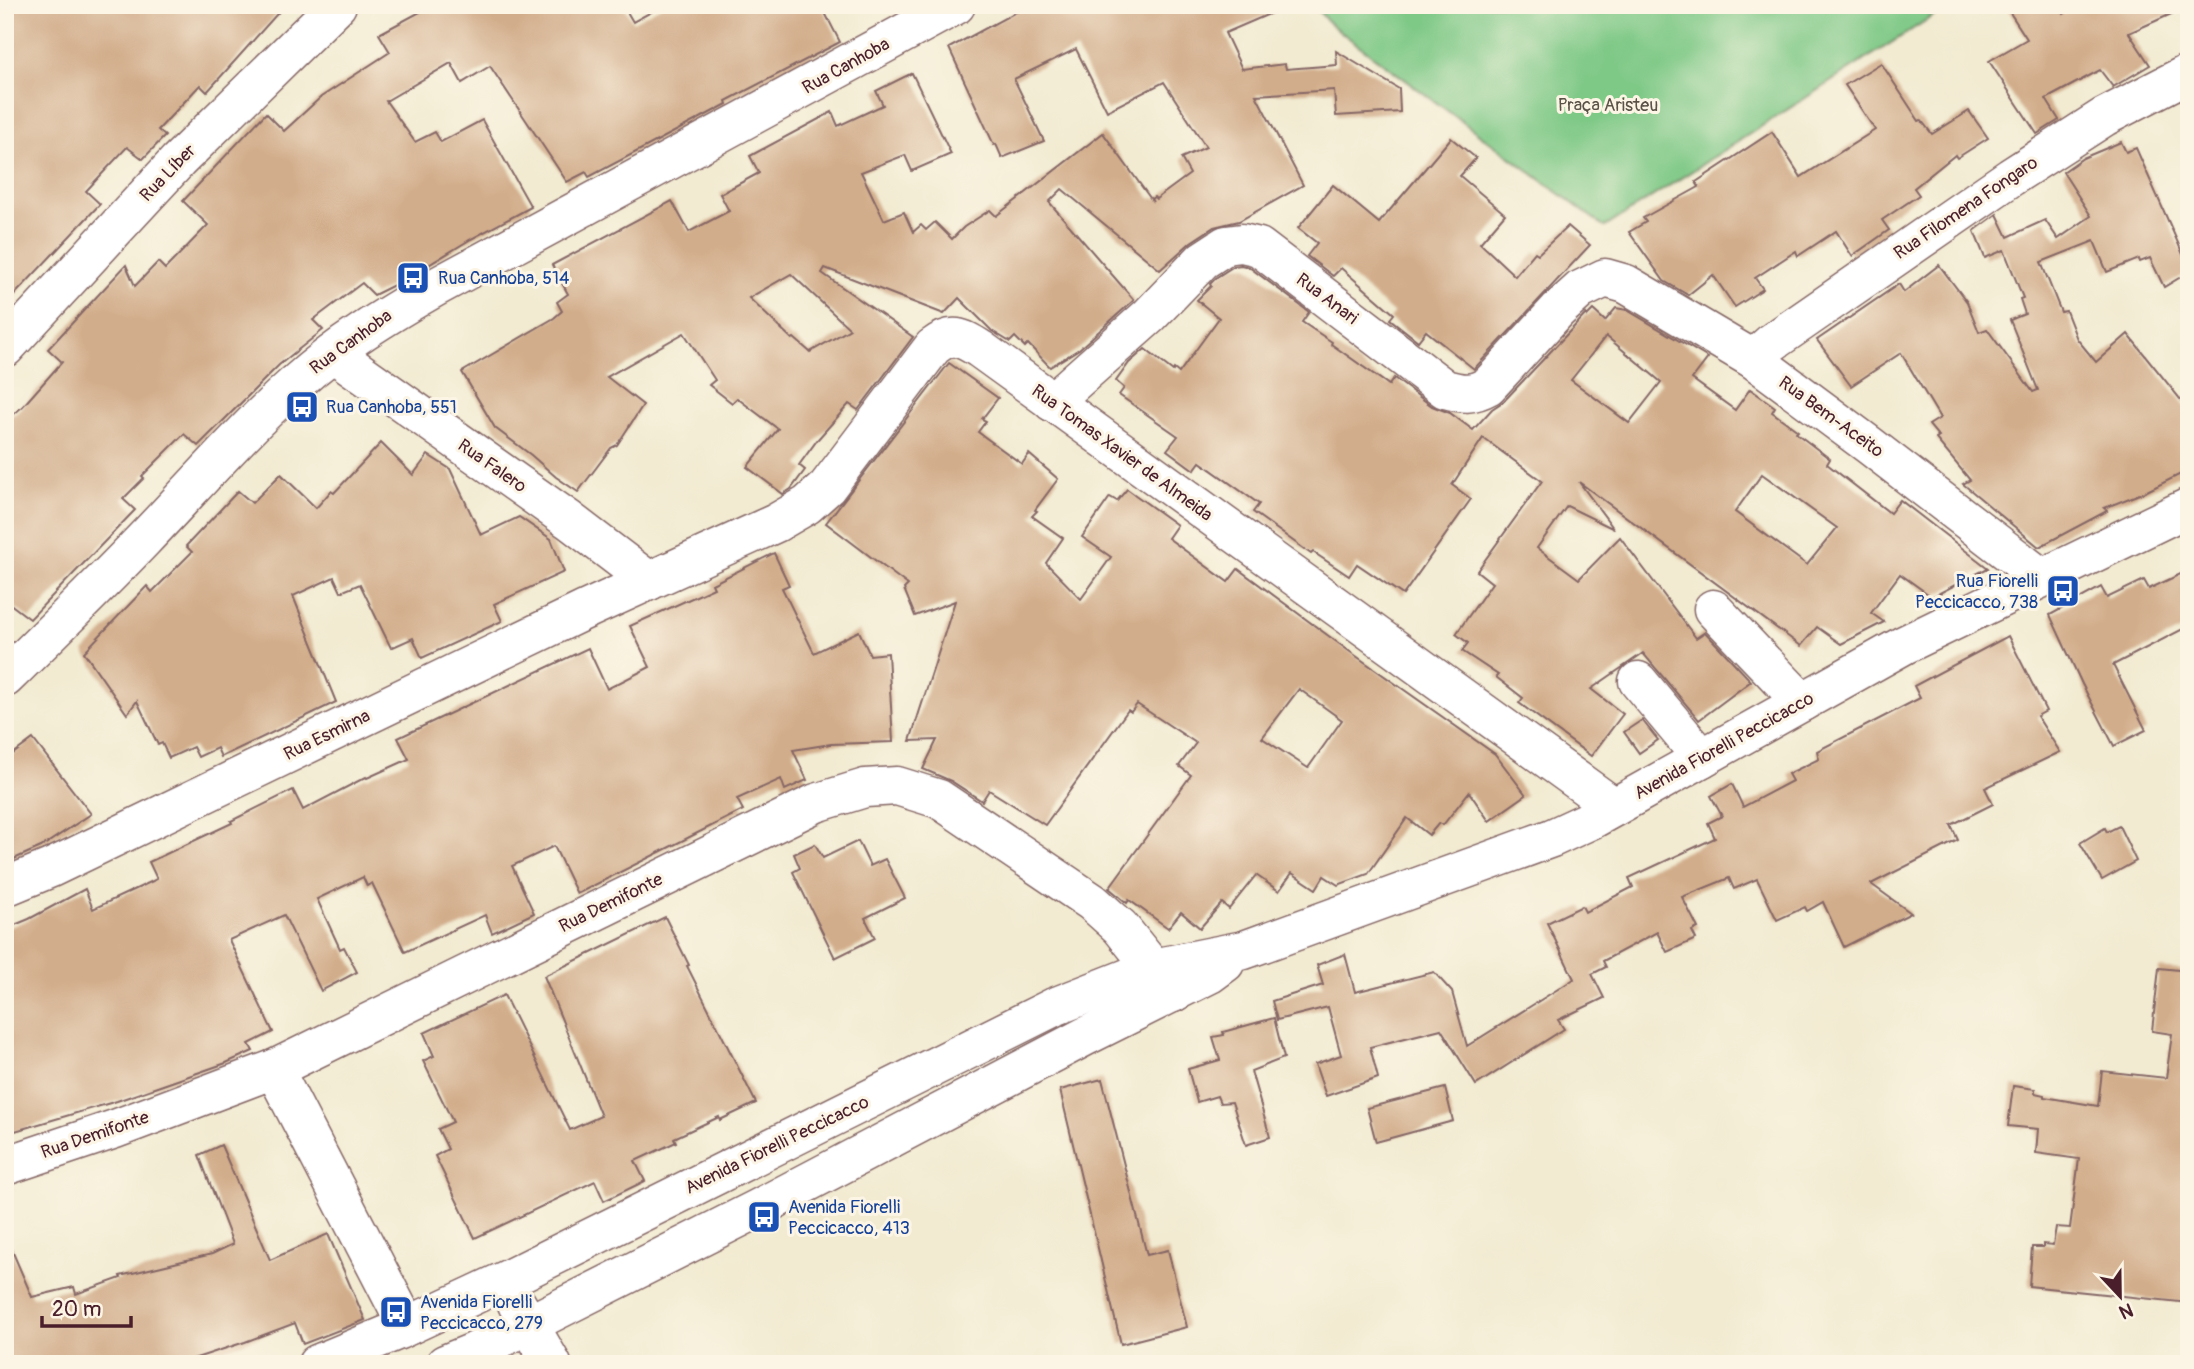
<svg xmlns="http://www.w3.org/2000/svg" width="2194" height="1369" font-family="Pangolin,sans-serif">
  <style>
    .green { fill: #7fc987; stroke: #647459; stroke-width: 2 }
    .building { fill: #d2ad8b; fill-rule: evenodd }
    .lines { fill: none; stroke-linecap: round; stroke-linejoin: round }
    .minor-casing { stroke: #856665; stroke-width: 41 }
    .major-casing { stroke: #856665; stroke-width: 41 }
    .minor { stroke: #fff; stroke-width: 38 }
    .major { stroke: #fff; stroke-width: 38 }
    .labels { text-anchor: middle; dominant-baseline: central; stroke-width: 6; stroke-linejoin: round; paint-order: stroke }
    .street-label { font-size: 18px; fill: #4a1f2b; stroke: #fcf5e5 }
    .park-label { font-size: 18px; fill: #5a5247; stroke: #fcf5e5 }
    .transit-label { font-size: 18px; fill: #164399; stroke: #fcf5e5; text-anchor: start }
  </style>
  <rect width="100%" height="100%" fill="#fcf5e5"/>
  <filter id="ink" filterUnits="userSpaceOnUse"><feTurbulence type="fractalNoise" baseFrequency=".0143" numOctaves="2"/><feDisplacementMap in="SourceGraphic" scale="14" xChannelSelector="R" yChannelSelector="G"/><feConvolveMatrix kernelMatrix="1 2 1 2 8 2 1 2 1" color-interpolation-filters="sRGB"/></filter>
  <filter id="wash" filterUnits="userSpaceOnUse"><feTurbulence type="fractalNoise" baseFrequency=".00686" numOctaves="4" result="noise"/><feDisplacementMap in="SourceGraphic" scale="28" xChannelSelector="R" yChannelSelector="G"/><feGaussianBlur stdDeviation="1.57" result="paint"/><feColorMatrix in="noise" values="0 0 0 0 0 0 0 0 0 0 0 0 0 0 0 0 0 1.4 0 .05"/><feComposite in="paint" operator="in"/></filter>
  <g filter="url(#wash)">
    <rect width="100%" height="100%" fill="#f2ebd2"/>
    <polygon class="green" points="1313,5 1950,5 1605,227 1330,24"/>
    <g id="blocks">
      <g class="building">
        <polygon points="5,5 285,5 207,92 200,85 158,130 165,136 143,159 127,147 86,191 100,204 5,305"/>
        <polygon points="433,5 623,5 633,22 664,5 821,5 840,42 726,101 727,104 589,177 586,172 567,182 490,66 462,83 451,63 386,101 415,142 435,132 441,142 482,120 531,207 471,239 404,280 374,295 362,283 313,320 323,330 279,365 198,446 184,434 142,476 144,478 123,499 135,510 30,619 5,600 5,422 23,406 62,362 48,349 126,265 135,286 158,262 165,269 208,225 183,201 266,113 284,131 321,97 390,52 379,34"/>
        <path d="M 1029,5 L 1290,5 L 1225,33 L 1242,69 L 1285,64 L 1286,69 L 1337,65 L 1336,51 L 1399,89 L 1400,112 L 1336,116 L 1334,90 L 1256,95 L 1303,185 L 1239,221 L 1214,227 L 1191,242 L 1160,270 L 1062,189 L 1049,202 L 1134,300 L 1079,349 L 1050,367 L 1028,344 L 1025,347 L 1015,337 L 1010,342 L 992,331 L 959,298 L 944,314 L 825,268 L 822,273 L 913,337 L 858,410 L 849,404 L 818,439 L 799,465 L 805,470 L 791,489 L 783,494 L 747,467 L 778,429 L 737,398 L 732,403 L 709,385 L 715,380 L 684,333 L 607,377 L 643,405 L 617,445 L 611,448 L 578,492 L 556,477 L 531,455 L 495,428 L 462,372 L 554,318 L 562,311 L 557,302 L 568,294 L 552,265 L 672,201 L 689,232 L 729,211 L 720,194 L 759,173 L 750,156 L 832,112 L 838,126 L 883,105 L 876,91 L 912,73 L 951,154 L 912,171 L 905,155 L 861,172 L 884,220 L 904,212 L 913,232 L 921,225 L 926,230 L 935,222 L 952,239 L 964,227 L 990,210 L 996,216 L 1103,133 L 1153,202 L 1151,199 L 1154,197 L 1156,199 L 1190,174 L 1181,158 L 1206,147 L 1164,82 L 1107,111 L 1076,49 L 1014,79 L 1044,141 L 1002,158 L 996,144 L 994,145 L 949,48 ZM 791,274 L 850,329 L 810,352 L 794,338 L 792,339 L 749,298 Z"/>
        <polygon points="2005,5 2058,5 2064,14 2078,5 2189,6 2129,33 2150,65 2113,87 2100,70 2046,99 2059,120 2037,134 1989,61 2027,39"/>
        <polygon points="1881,63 1919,121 1921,120 1932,134 1969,111 1988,138 1957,158 1955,155 1914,188 1919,195 1882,220 1889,230 1852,256 1836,231 1798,256 1796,251 1755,278 1763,289 1735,307 1713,275 1688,295 1664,281 1629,232 1646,222 1643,218 1699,187 1696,182 1772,132 1801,177 1875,130 1845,85"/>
        <polygon points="1451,138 1476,158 1460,176 1505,214 1480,243 1515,276 1535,252 1538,254 1568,226 1590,245 1474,369 1426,331 1418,341 1390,319 1394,314 1341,268 1333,276 1307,256 1317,243 1298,228 1333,185 1379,223"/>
        <polygon points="2121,142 2126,152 2136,148 2189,268 2189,272 2164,287 2150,258 2140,262 2139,259 2107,272 2094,241 2041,262 2061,312 2066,311 2077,339 2096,362 2128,334 2189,410 2189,470 2147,491 2104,508 2107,511 2039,547 1963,484 1970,480 1936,439 1939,437 1929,425 1940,418 1901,353 1851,386 1817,340 1899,284 1904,292 1939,265 1967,302 1979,332 1987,329 2033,392 2038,390 2010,320 2025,314 2020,299 2023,298 2004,250 1985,258 1974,231 1997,214 2008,237 2045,220 2058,239 2091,216 2063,172 2083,158"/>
        <path d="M 1241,265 L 1249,267 L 1309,312 L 1302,322 L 1332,342 L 1331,344 L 1389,385 L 1394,378 L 1432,406 L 1450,413 L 1473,430 L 1492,409 L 1504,401 L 1586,314 L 1587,316 L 1593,310 L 1605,321 L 1616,308 L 1627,310 L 1708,358 L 1692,379 L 1735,410 L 1750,389 L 1775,407 L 1772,412 L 1798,431 L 1796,433 L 1830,459 L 1827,464 L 1890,513 L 1900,500 L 1988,568 L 1932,597 L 1900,574 L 1871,613 L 1884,622 L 1841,644 L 1817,627 L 1801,646 L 1579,482 L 1614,529 L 1567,506 L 1537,548 L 1579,579 L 1620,537 L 1696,638 L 1705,632 L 1751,681 L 1699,720 L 1643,653 L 1591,689 L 1623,714 L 1591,756 L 1519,703 L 1523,698 L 1496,677 L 1498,675 L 1462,651 L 1468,643 L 1456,634 L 1492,583 L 1477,571 L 1542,481 L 1483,438 L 1452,485 L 1471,499 L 1403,595 L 1357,564 L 1349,576 L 1313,552 L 1311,554 L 1253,512 L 1259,504 L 1200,462 L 1194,470 L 1167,450 L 1178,436 L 1119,395 L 1124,388 L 1116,381 L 1129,363 L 1145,349 L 1173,371 L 1174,369 L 1179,373 L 1219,318 L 1197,300 L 1211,286 L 1210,284 L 1217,277 L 1234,266 ZM 1606,336 L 1661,382 L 1629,423 L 1571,380 ZM 1762,474 L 1837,528 L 1807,565 L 1735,512 Z"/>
        <path d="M 949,363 L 998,398 L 982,419 L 986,421 L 978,432 L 1022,464 L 1029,454 L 1058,479 L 1035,510 L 1037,511 L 1032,516 L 1063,538 L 1046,563 L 1081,599 L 1111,557 L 1082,537 L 1110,497 L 1117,501 L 1127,489 L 1177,525 L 1168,538 L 1228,582 L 1238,569 L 1349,651 L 1495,754 L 1526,795 L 1489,821 L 1469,792 L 1443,825 L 1439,823 L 1429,835 L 1407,818 L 1368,874 L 1338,885 L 1324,876 L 1316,889 L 1292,873 L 1279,891 L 1256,875 L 1229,909 L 1222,903 L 1200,928 L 1181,912 L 1168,928 L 1129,900 L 1127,903 L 1109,888 L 1191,775 L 1179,766 L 1196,743 L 1137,704 L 1131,712 L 1128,710 L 1045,825 L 989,790 L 982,801 L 951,781 L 923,769 L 937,740 L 910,741 L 955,601 L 915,616 L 904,589 L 908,585 L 826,523 ZM 1299,689 L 1342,720 L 1308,768 L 1262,738 Z"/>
        <polygon points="381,443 413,475 428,455 450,469 481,535 519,517 551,539 564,572 494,604 502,621 422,658 413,638 391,648 360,584 341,592 334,577 293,596 336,702 221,757 217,748 198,757 193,747 169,758 162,743 158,745 137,701 127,714 84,652 147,586 152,592 192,552 186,546 238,491 252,503 281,474 316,508 331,491 334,493"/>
        <polygon points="774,553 789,585 782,588 814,653 859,631 870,655 888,653 893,742 831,744 793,750 807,780 785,790 781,779 737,799 743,810 577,894 554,846 512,866 534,913 492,933 485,915 405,952 372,883 367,886 363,877 317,899 340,949 344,947 357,972 321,991 284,915 229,940 273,1032 249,1044 253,1051 226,1063 117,1101 5,1134 5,929 29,919 85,889 93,909 136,889 157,879 149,862 232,823 231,821 293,790 303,810 366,777 367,778 409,759 398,738 588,648 607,689 650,667 630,626 714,588 712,584"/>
        <polygon points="2189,570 2189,626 2113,665 2146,730 2114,746 2082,684 2050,615 2101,587 2107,598 2144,580 2149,589"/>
        <polygon points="2008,636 2046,711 2037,716 2060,752 1985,788 1993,804 1951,825 1958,840 1871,884 1911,913 1844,947 1823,902 1807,911 1805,907 1777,920 1757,879 1734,889 1729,878 1682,897 1698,928 1692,931 1696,939 1667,952 1657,932 1603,961 1606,967 1592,974 1604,998 1558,1020 1564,1029 1476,1085 1441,1029 1370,1047 1378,1078 1326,1096 1315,1064 1341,1055 1328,1007 1277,1020 1272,1001 1323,985 1317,965 1345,954 1355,992 1434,972 1452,992 1467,1046 1574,979 1547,923 1582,906 1585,912 1633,887 1629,878 1715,838 1708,823 1722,816 1711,796 1732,784 1743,807 1792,781 1788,774 1819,759 1817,751 1920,698 1914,686"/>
        <polygon points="1642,720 1658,740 1639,753 1624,732"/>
        <polygon points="33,739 91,814 41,847 5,863 5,760"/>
        <polygon points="2119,826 2136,861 2102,880 2080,843 2105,828 2107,832"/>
        <polygon points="858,841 870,866 885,859 905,898 865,918 875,938 835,958 793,872 800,868 794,854 815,844 823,858"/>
        <polygon points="665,917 689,965 687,966 756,1103 720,1120 719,1117 674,1138 676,1142 635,1161 645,1181 604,1201 595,1181 475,1238 435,1156 448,1149 438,1129 453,1122 423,1061 434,1056 424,1033 504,995 570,1130 601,1116 544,976"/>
        <polygon points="2159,968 2189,971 2189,1303 2029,1286 2032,1247 2043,1247 2043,1244 2053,1245 2056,1227 2070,1228 2079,1159 2036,1153 2038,1129 2008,1126 2013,1086 2035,1089 2035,1093 2044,1095 2044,1097 2098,1106 2102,1071 2166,1078 2172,1034 2152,1031"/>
        <polygon points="1274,1018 1284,1058 1251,1071 1270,1137 1246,1145 1232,1102 1220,1103 1217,1096 1197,1102 1188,1069 1220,1060 1213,1037 1224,1035 1223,1032"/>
        <polygon points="1102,1079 1147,1255 1168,1250 1187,1327 1121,1344 1060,1090"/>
        <polygon points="1445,1088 1453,1121 1376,1142 1367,1108"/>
        <polygon points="221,1145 270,1260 328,1234 365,1320 303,1344 295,1323 245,1342 178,1364 5,1364 5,1234 32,1297 74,1287 76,1294 121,1278 120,1276 212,1254 233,1244 199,1155"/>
      </g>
    </g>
  </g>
  <g filter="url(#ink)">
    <use href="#blocks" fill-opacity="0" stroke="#856665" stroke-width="2"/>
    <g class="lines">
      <defs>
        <g id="minor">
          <polyline points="5,348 178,161 337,5"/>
          <polyline points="333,353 569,520 649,581"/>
          <polyline points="1753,359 1771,343 2011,177 2104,117 2189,73"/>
          <path d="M 1052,402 L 1149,316 L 1203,260 L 1226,245 L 1242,243 L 1259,247 L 1445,389 C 1463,394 1472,395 1488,386 L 1558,310 L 1580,290 L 1605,278 L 1626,284 L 1753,359 L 1869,445 L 2042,578"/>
          <polyline points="1713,609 1802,702"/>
          <path d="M 5,678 C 52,632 99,586 144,539 C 194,487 242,431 296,383 C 338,345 387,315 436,287 L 956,5"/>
          <polyline points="1638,681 1702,758"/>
          <path d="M 5,887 L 51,868 L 583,611 L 776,523 L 807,505 L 827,487 L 933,347 C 952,332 961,337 980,349 L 1614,807"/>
          <polyline points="274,1069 407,1326"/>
          <polyline points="5,1166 115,1129 274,1069 816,803 865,788 897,786 939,799 1092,902 1120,927 1173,993"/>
        </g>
        <g id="major">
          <polyline points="517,1304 552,1364"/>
          <polyline points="317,1364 399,1330 504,1281 1054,1007 1153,968 1244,950 1552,838 1593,819 1904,645 2189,507"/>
          <polyline points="445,1364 474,1352 757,1209 1084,1037 1210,974 1225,963"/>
        </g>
      </defs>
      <use href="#minor" class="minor-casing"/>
      <use href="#major" class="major-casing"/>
      <use href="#minor" class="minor"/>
      <use href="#major" class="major"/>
    </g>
  </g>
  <defs>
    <symbol id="bus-square" viewBox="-11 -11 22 22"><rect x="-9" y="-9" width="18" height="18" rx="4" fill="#1a4fb4" stroke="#fcf5e5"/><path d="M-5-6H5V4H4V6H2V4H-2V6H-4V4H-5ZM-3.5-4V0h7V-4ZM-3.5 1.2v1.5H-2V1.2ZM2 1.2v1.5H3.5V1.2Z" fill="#fff"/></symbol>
  </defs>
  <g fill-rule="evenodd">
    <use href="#bus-square" x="394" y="259" width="38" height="38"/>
    <use href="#bus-square" x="283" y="388" width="38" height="38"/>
    <use href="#bus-square" x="2044" y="572" width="38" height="38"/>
    <use href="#bus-square" x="745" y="1198" width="38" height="38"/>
    <use href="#bus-square" x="377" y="1293" width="38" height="38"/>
  </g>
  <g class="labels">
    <g class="street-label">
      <text transform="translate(846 66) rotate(-29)">Rua Canhoba</text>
      <text transform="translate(168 173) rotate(-46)">Rua Líber</text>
      <text transform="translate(1966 208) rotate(-34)">Rua Filomena Fongaro</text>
      <text transform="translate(1327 299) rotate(37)">Rua Anari</text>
      <text transform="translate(351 342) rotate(-36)">Rua Canhoba</text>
      <text transform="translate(1831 417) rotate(36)">Rua Bem-Aceito</text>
      <text transform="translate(1122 453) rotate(36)">Rua Tomas Xavier de Almeida</text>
      <text transform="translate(492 466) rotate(35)">Rua Falero</text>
      <text transform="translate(327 735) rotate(-26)">Rua Esmirna</text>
      <text transform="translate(1724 746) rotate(-29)">Avenida Fiorelli Peccicacco</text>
      <text transform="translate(611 903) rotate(-26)">Rua Demifonte</text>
      <text transform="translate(95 1135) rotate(-19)">Rua Demifonte</text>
      <text transform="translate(777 1145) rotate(-26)">Avenida Fiorelli Peccicacco</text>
    </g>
    <g class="park-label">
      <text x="1608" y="105">Praça Aristeu</text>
    </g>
    <g class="transit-label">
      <text x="438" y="278">Rua Canhoba, 514</text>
      <text x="326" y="407">Rua Canhoba, 551</text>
      <text x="2038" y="581" text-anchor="end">Rua Fiorelli<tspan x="2038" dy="21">Peccicacco, 738</tspan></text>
      <text x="788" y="1207">Avenida Fiorelli<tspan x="788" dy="21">Peccicacco, 413</tspan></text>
      <text x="420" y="1302">Avenida Fiorelli<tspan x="420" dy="21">Peccicacco, 279</tspan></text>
    </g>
  </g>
  <rect width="2194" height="1369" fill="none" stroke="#fcf5e5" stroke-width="28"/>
  <g transform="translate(2120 1296) rotate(158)" stroke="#fcf5e5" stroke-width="5" paint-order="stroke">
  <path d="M0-5L12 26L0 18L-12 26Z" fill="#4a1f2b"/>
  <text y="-10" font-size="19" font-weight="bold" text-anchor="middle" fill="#4a1f2b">N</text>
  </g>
  <path d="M42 1316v10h89v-10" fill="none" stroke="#4a1f2b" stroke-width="3.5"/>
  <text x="52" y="1316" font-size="21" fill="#4a1f2b" stroke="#fcf5e5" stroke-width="5" paint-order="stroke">20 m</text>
</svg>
